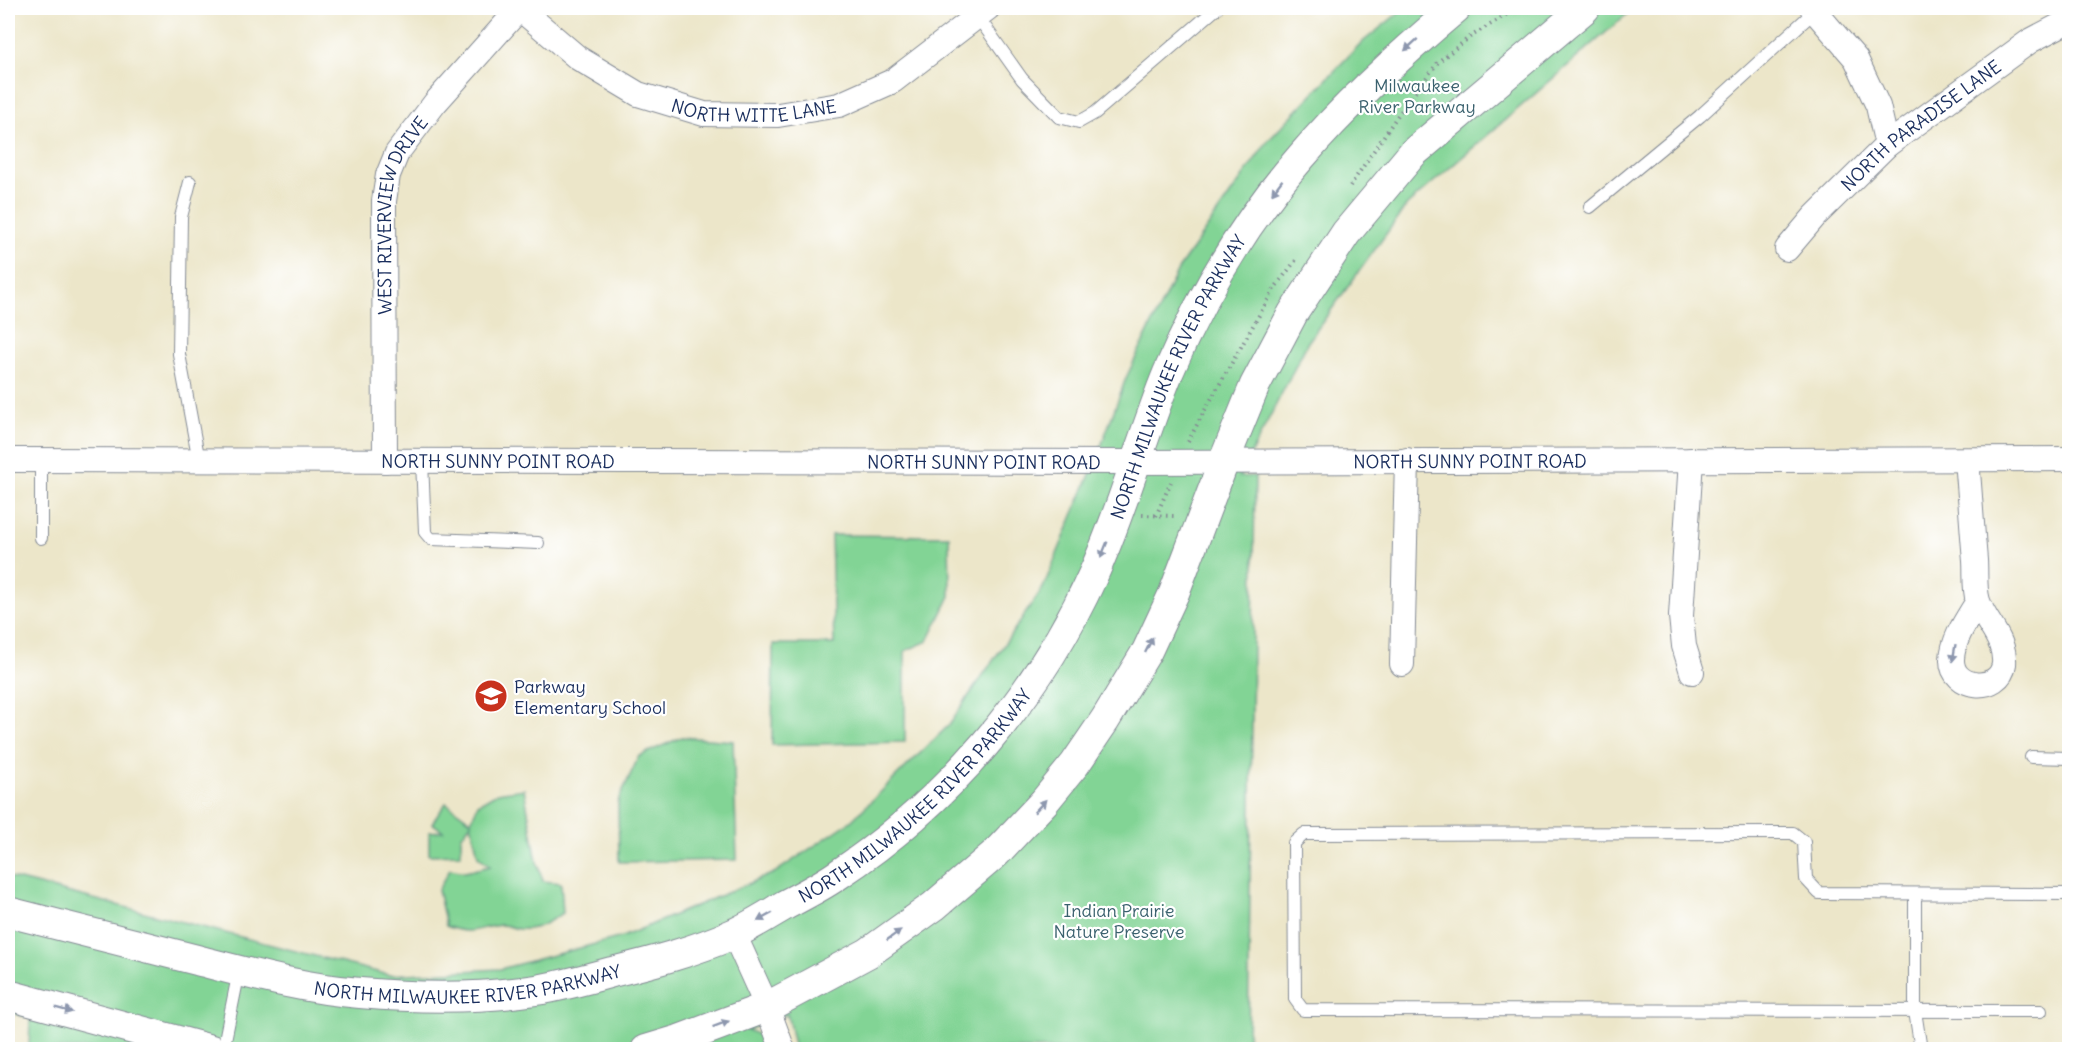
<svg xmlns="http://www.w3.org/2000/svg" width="2077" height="1057" font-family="Delius,sans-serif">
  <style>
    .green { fill: #82d495; stroke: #4e827a; stroke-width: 1.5 }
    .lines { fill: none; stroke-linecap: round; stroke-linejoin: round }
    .service-casing { stroke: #848a94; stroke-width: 14 }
    .minor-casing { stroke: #848a94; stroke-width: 26 }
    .tertiary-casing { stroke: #848a94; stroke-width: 32 }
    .path { stroke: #848a94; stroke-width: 4; stroke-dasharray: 1.5 4.5; stroke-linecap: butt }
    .service { stroke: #fff; stroke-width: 12 }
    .minor { stroke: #fff; stroke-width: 24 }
    .tertiary { stroke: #fff; stroke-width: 30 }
    .oneway { fill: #8d97ae }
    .labels { text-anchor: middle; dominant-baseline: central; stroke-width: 4.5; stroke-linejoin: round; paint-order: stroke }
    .park-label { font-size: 18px; fill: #3a616e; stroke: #fff }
    .street-label { font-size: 18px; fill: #1b2f5e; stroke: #fff }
    .poi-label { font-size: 18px; fill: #1b2f5e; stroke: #fff; text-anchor: start }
  </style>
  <rect width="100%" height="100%" fill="#fff"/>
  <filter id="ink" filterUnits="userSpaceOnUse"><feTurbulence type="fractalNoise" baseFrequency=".0167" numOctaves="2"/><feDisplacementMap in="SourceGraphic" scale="12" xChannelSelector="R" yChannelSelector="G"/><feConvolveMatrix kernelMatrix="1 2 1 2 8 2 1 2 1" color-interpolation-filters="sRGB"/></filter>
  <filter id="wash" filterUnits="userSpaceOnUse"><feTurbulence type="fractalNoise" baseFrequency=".008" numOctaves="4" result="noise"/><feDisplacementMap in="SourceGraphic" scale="24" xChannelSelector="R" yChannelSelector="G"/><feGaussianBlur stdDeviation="1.35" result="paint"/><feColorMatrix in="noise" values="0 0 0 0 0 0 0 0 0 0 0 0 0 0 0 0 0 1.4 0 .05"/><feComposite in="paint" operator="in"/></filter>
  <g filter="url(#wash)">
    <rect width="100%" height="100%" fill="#ece6c9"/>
    <g class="green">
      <polygon points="1405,8 1634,8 1407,205 1308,342 1239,477 1255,476 1248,1049 795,1049 787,1014 747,1030 757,1034 770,1050 29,1049 30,1018 8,1012 8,877 389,975 500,969 622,937 774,873 851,821 948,726 1043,588 1096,460 1126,378 1179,268 1267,142 1360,44"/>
      <polygon points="831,535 949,536 950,596 928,641 905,651 905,742 772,745 773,644 834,644"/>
      <polygon points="682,737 733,741 737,860 619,862 618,801 639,756"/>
      <path d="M 524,789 L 537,862 L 543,881 L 561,883 L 563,913 C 549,922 536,931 519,929 C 513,928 507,925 501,925 C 476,927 474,937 446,926 L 438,890 L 450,869 L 465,872 L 490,866 L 478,856 L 471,823 L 461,837 L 461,854 L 429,855 L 429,832 L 443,831 L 432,823 L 446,803 L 471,821 L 478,804 L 497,793 Z"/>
    </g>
  </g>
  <g filter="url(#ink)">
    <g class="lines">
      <defs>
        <g id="service">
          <polyline points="978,17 1022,79 1059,117 1079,122 1095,113 1217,8"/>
          <polyline points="190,182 181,217 179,354 199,461"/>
          <polyline points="1590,207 1700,116 1816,10"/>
          <polyline points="422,461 425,532 431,539 538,543"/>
          <polyline points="41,538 41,460"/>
          <polyline points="2031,757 2070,758"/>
          <polyline points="1915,894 1915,1011 1921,1050"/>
          <polyline points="2041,1011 1303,1010 1295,999 1294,843 1304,834 1793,833 1804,842 1806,879 1819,893 2070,894"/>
          <polyline points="223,1050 239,971"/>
        </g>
        <g id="minor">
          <path id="s1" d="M 519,8 L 578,58 L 638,94 L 704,114 L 778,115 L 839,105 L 893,81 L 988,8"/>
          <polyline points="1812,8 1856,59 1878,106 1887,145"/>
          <path id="s2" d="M 1787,249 L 1815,216 L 1887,145 L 2030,41 L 2070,20"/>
          <path id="s3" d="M 8,460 L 1136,462 L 2070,459"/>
          <polyline points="1691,460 1681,616 1684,646 1692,672"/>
          <path d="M 1967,460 C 1970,493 1972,527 1975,560 C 1976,573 1974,589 1978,601 C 1985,623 2006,639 2004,664 C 2000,694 1951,690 1952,659 C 1953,638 1968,618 1978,601"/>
          <path id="s4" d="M 385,461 L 384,201 L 388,175 L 397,153 L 435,103 L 520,8"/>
          <polyline points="1402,664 1407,460"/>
          <polyline points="734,934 767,1007 783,1050"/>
        </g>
        <g id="tertiary">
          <path id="s5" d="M 8,912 C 71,928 134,944 197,960 C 251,974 305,989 360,993 C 418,998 478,999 536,990 C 562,986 587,979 612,972 C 653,962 695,951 733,934 C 751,926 768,915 785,905 C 802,896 820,887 836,876 C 947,803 1038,696 1093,575 C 1123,509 1141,439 1168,373 C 1201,296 1246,220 1301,157 C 1348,102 1401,54 1456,8"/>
          <polyline points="8,995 211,1050"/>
          <polyline points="646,1050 679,1040 767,1007 868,953 934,906 996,853 1044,802 1075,764 1105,720 1147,651 1174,593 1224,461 1255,385 1293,313 1346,233 1413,153 1585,8"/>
        </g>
      </defs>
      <use href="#service" class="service-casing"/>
      <use href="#minor" class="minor-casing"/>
      <use href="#tertiary" class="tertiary-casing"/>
      <g class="path">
        <polyline points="1350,186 1398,115 1439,61 1470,37 1517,8"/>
        <polyline points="1188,442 1201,417 1274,289 1296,260"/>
        <polyline points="1142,515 1176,516"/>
        <polyline points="1156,516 1171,482"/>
      </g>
      <use href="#service" class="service"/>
      <use href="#minor" class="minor"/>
      <use href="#tertiary" class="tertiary"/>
    </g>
    <defs><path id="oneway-solid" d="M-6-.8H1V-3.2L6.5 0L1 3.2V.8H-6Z" transform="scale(1.5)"/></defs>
    <g class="oneway">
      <use href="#oneway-solid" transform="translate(1411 45) rotate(138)"/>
      <use href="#oneway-solid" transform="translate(1277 187) rotate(127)"/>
      <use href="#oneway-solid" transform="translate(1104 550) rotate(112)"/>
      <use href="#oneway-solid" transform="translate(1149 645) rotate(-64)"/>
      <use href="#oneway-solid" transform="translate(1954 653) rotate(100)"/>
      <use href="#oneway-solid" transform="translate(1040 806) rotate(-47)"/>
      <use href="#oneway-solid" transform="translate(765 917) rotate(151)"/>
      <use href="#oneway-solid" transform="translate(894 935) rotate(-36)"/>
      <use href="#oneway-solid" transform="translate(64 1010) rotate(15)"/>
      <use href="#oneway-solid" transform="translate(721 1024) rotate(-20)"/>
    </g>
  </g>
  <defs>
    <symbol id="school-disc" viewBox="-11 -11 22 22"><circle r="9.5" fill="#c8321e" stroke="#fff"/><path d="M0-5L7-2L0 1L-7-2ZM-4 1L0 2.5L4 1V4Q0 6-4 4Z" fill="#fff"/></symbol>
  </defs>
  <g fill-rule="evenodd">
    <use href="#school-disc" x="472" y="677" width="38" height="38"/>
  </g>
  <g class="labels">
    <g class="park-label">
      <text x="1417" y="85">Milwaukee<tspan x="1417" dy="21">River Parkway</tspan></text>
      <text x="1119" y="910">Indian Prairie<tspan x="1119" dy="21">Nature Preserve</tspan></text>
    </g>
    <g class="street-label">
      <text stroke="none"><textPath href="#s1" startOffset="266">NORTH WITTE LANE</textPath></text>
      <text stroke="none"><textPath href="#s2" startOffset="183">NORTH PARADISE LANE</textPath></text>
      <text stroke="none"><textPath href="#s4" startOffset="250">WEST RIVERVIEW DRIVE</textPath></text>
      <text stroke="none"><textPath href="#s5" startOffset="1478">NORTH MILWAUKEE RIVER PARKWAY</textPath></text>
      <text stroke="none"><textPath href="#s3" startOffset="1462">NORTH SUNNY POINT ROAD</textPath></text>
      <text stroke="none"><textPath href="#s3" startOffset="490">NORTH SUNNY POINT ROAD</textPath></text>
      <text stroke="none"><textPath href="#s3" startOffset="976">NORTH SUNNY POINT ROAD</textPath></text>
      <text stroke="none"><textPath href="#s5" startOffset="974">NORTH MILWAUKEE RIVER PARKWAY</textPath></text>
      <text stroke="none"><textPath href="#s5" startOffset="470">NORTH MILWAUKEE RIVER PARKWAY</textPath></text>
    </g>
    <g class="poi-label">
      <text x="514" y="686">Parkway<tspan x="514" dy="21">Elementary School</tspan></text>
    </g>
  </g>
  <rect width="2077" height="1057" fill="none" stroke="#fff" stroke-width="30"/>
</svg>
